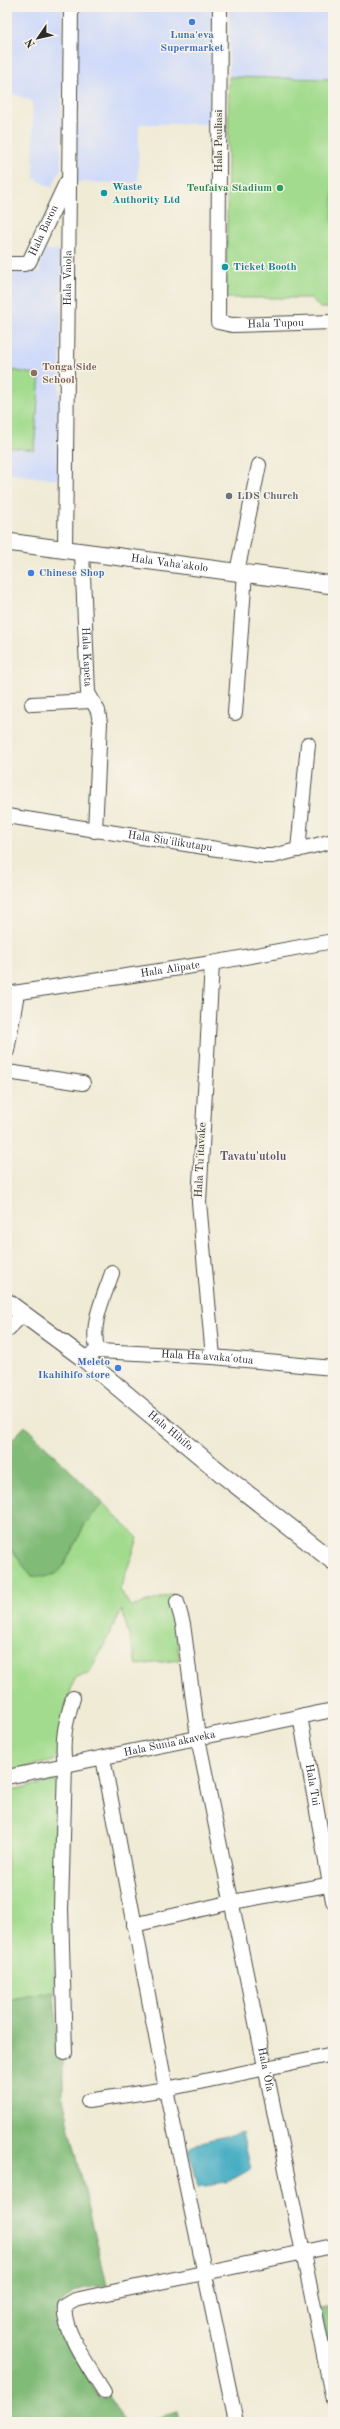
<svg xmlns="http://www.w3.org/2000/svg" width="340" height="2429" font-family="'Old Standard TT',serif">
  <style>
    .built { fill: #cfdafa }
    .green { fill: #a2db8d; stroke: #66835c }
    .forest { fill: #81bb78; stroke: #567352 }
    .water { fill: #42acc2; stroke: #366c76 }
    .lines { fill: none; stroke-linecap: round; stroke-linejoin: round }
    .minor-casing { stroke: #494844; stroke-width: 16 }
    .major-casing { stroke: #494844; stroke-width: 19 }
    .minor { stroke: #fff; stroke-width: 14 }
    .major { stroke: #fff; stroke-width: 17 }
    .shop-dot { fill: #3f7fe0; stroke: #f7f3e8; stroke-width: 1.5 }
    .leisure-dot { fill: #2e9e5b; stroke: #f7f3e8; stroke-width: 1.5 }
    .culture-dot { fill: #0f9aa8; stroke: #f7f3e8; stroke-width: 1.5 }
    .education-dot { fill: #8d6e63; stroke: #f7f3e8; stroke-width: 1.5 }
    .worship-dot { fill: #6b7280; stroke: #f7f3e8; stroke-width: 1.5 }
    .labels { text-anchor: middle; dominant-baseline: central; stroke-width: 3; stroke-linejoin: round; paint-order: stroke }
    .shop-label { font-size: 11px; font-weight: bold; fill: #366cbe; stroke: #f7f3e8 }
    .street-label { font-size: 11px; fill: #2b2b2b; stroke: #f7f3e8 }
    .culture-label { font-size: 11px; font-weight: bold; fill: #0d838f; stroke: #f7f3e8; text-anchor: start }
    .leisure-label { font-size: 11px; font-weight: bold; fill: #27864d; stroke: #f7f3e8; text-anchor: end }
    .education-label { font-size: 11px; font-weight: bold; fill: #785e54; stroke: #f7f3e8; text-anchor: start }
    .worship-label { font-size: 11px; font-weight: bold; fill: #5b616d; stroke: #f7f3e8; text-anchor: start }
    .neighbourhood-label { font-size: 12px; font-weight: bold; fill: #5b5468; stroke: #f7f3e8 }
  </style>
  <rect width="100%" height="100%" fill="#f7f3e8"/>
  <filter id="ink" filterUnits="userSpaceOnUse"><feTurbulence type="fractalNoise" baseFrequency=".025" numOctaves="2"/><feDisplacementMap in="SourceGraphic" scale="8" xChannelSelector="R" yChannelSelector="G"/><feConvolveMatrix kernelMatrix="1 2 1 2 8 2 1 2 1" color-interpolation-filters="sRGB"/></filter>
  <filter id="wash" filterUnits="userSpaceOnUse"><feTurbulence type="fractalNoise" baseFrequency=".012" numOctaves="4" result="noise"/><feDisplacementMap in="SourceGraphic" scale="16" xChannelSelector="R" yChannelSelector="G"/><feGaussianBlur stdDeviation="0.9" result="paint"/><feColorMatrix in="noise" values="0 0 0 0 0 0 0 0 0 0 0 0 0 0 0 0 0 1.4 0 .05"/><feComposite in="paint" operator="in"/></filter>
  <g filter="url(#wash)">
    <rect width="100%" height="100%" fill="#f0ebd5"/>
    <g class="built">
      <polygon points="7,7 63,7 61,167 52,188 34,178 32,101 7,92"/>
      <polygon points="78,7 214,7 209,124 139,124 138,183 72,182"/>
      <polygon points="229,7 333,7 333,79 229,77"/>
      <polygon points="42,250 59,250 62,261 58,480 7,473 7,271 40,272"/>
    </g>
    <g class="green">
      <polygon points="229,77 333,79 333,308 320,308 311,298 226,298"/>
      <polygon points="12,370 40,375 34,450 7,447"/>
      <polygon points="103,1503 138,1538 120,1590 131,1607 174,1594 179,1660 137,1665 122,1610 89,1674 75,1677 63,1715 58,1754 54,1761 7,1771 7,1548 13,1550 17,1557 65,1563 85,1524"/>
      <polygon points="58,1780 54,1991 7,2000 7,1791"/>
    </g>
    <g class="forest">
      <polygon points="25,1426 103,1503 85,1524 65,1563 56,1574 44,1577 31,1576 13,1551 7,1548 7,1445"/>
      <path d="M 54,1991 L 58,2059 L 63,2061 L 63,2099 L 107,2285 C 96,2287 78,2287 69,2295 C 62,2300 61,2310 53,2314 L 100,2400 L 109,2395 L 124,2422 L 7,2422 L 7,2000 Z"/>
      <polygon points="333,2307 333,2355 328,2356 319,2309"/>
      <polygon points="177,2412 179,2422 142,2422"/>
    </g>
    <polygon class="water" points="242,2132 251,2169 226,2183 198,2187 189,2148 201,2142"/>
  </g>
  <g filter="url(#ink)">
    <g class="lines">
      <defs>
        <g id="minor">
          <path id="s1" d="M 220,7 L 218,322 L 232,325 L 333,322"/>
          <path id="s2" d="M 7,264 L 24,264 L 29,262 L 66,183"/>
          <path id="s3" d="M 65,550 L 71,7"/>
          <path id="s4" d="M 82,552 L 88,693 L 98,711 L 100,723 L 95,831"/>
          <polyline points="237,572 259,465"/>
          <polyline points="32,704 91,701"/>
          <polyline points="235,713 245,573"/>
          <path id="s5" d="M 7,816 L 262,856 L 273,856 L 333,841"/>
          <polyline points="298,850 308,744"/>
          <polyline points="212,963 199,1202 213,1357"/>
          <path id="s6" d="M 7,994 L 212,963 L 333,941"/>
          <polyline points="7,1051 17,993"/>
          <polyline points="7,1072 83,1083"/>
          <polyline points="7,1330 23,1314"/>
          <path d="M 98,1351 C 89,1325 104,1297 112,1273"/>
          <path id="s7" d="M 83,1358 L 98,1351 L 213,1357 L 333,1368"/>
          <path id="s8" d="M 177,1602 L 183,1624 L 198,1738 L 333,2400"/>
          <path id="s9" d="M 300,1716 L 333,1901"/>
          <polyline points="103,1758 166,2089 236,2422"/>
          <path id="s10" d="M 7,1777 L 333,1710"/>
          <polyline points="134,1925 232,1902 333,1884"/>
          <path d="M 65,2053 L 61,1909 L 65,1765 C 61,1741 66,1721 73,1698"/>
          <polyline points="88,2101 166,2089 333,2054"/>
          <path d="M 104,2392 C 92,2372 61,2329 65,2306 L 75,2300 L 98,2295 L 333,2246"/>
        </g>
        <g id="major">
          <path id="s11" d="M 7,542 L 333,585"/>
          <path id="s12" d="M 7,1302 L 83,1358 L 222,1474 L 333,1561"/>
        </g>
      </defs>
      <use href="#minor" class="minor-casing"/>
      <use href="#major" class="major-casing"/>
      <use href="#minor" class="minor"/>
      <use href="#major" class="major"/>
    </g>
  </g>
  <g class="shop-dot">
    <circle cx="192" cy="22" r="4"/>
    <circle cx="31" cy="573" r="4"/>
    <circle cx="118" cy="1368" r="4"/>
  </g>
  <circle class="leisure-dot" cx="280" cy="188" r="4"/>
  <g class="culture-dot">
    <circle cx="104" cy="193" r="4"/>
    <circle cx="225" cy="267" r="4"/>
  </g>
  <circle class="education-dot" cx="34" cy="373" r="4"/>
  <circle class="worship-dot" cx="229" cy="496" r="4"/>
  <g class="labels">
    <g class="shop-label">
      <text x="192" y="35">Luna'eva<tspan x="192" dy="13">Supermarket</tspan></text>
      <text x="39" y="573" text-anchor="start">Chinese Shop</text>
      <text x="110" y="1362" text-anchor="end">Meleto<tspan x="110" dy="13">Ikahihifo store</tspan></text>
    </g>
    <g class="street-label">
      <text transform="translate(219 141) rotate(-90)">Hala Pauliasi</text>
      <text stroke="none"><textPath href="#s2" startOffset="57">Hala Baron</textPath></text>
      <text stroke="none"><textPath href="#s3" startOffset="272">Hala Vaiola</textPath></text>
      <text stroke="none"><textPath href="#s1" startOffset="373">Hala Tupou</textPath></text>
      <text stroke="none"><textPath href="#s11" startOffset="164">Hala Vaha'akolo</textPath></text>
      <text stroke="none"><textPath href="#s4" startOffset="105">Hala Kapeta</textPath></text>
      <text stroke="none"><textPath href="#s5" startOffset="165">Hala Siu'ilikutapu</textPath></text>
      <text stroke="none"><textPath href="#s6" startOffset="165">Hala Alipate</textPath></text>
      <text transform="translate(201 1160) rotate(-87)">Hala Tu'itavake</text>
      <text stroke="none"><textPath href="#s7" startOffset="126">Hala Ha'avaka'otua</textPath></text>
      <text stroke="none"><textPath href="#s12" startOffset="208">Hala Hihifo</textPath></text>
      <text stroke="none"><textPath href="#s10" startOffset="166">Hala Sunia'akaveka</textPath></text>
      <text stroke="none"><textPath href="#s9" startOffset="70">Hala Tui</textPath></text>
      <text stroke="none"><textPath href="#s8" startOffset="476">Hala 'Ofa</textPath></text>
    </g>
    <g class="culture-label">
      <text x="112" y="187">Waste<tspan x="112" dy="13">Authority Ltd</tspan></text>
      <text x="233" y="267">Ticket Booth</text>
    </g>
    <g class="leisure-label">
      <text x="272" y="188">Teufaiva Stadium</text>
    </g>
    <g class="education-label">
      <text x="42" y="367">Tonga Side<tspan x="42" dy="13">School</tspan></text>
    </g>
    <g class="worship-label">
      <text x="237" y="496">LDS Church</text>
    </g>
    <g class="neighbourhood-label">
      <text x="253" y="1157">Tavatu'utolu</text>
    </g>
  </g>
  <rect width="340" height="2429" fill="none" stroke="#f7f3e8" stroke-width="24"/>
  <g transform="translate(38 38) rotate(236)" stroke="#f7f3e8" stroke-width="3" paint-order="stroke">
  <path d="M0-3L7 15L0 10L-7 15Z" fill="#2b2b2b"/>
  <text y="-6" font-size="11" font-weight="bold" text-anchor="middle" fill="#2b2b2b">N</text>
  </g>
</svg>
